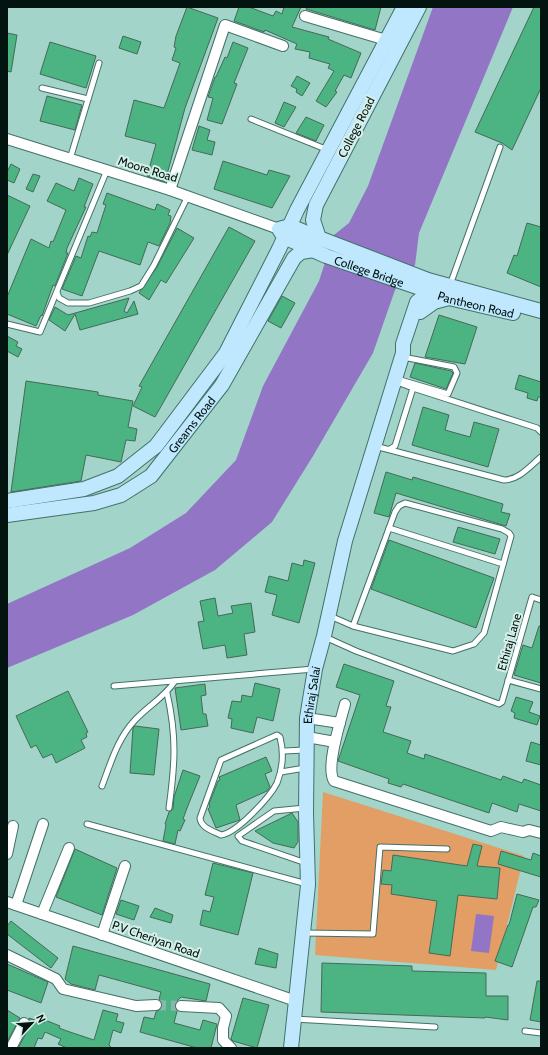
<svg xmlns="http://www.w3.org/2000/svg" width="548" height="1055" font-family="Cabin,sans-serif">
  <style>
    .green { fill: #e29e64 }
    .water { fill: #9375c5 }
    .building { fill: #4cb383; stroke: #456a57 }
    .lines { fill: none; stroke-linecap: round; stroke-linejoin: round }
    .minor-tunnel { stroke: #8ab7ad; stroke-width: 10; stroke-dasharray: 10 5; stroke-linecap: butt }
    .service-casing { stroke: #437168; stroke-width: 7 }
    .minor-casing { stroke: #437168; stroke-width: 12 }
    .secondary-casing { stroke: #437168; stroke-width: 16 }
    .service { stroke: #fff; stroke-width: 5 }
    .minor { stroke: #fff; stroke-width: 10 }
    .secondary { stroke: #bfe8ff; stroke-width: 14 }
    .labels { text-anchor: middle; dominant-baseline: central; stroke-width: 4; stroke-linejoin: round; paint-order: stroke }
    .street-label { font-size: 12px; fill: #021310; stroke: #d6efe9 }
  </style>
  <rect width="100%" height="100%" fill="#a2d4c9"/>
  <polygon class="green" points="323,792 524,856 496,970 315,955"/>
  <g class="water">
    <polygon points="433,7 513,7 419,233 415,265 395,290 373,353 313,456 272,522 215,570 133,615 7,668 7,604 130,548 186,513 236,460 263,386 319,281 334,235 349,223 368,186"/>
    <polygon points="476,914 494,916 489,953 471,951"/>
  </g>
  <g class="building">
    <polygon points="187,7 218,18 185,108 165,182 147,176 156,144 125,136 134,100 164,108 180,63 172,60 176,48 174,47 176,36"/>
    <polygon points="239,7 249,7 273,16 276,11 282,14 284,7 301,7 292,27 329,37 328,39 361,53 351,78 344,75 335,91 337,92 326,107 316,101 334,71 328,68 330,64 309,58 310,52 295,49 297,44 265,30 264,32 234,21"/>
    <polygon points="307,7 381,7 375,30 306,9"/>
    <polygon points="534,7 541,7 541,88 512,150 502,143 475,132"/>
    <polygon points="7,33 17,35 11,72 7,71"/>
    <polygon points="123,36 141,42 137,54 119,48"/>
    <polygon points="50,42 96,56 86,88 40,74"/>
    <polygon points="233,42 248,48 234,83 237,84 222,124 207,120 213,98 208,97 215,77 216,77 225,57 227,58"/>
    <polygon points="297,76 310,83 302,96 296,92 297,89 291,86"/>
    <polygon points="47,96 82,105 75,130 40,121"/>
    <polygon points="284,102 296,107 284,127 275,123"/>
    <polygon points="306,117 324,125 316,141 296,133"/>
    <polygon points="199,126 210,130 207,140 215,142 212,155 192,150"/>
    <polygon points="223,161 267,175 269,170 290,176 272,208 214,189"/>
    <polygon points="11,164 20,169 14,183 7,180 7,172"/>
    <polygon points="33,174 40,176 33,192 26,189"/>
    <polygon points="79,178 93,184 84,207 86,207 67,248 66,253 68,253 55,286 53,285 42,316 41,315 36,326 7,314 7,297 31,239 49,248 51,241 53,242 66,210 47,201 56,183 74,191"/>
    <polygon points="107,193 151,209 155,210 157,204 170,210 168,215 171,216 170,223 159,246 148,242 140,265 99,251 82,296 62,289 76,256 81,258 88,236 90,237 92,232 97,233 106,205 103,204"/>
    <polygon points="7,195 30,206 7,255"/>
    <polygon points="527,223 541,227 541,287 507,273 514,255 517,256"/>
    <polygon points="229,227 255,241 155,417 133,406 142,387 139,386"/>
    <polygon points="177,228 194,238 166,283 161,280 149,300 139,293 157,267"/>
    <polygon points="282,296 295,303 281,328 268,321"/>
    <polygon points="129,298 124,311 127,313 134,301 138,314 80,330 75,314 65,331 49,320 55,307 68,315"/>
    <polygon points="439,315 477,327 465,364 425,357"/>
    <polygon points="7,336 18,342 16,346 22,349 18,357 7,351"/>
    <polygon points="415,363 451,371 453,373 446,389 410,377"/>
    <polygon points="519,375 541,382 541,397 538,397 537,401 527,398 528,393 515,389"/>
    <polygon points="26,381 98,392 98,395 133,401 128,427 137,429 135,441 126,440 121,462 86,455 81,481 11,492"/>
    <polygon points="423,407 449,415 445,430 470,437 474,422 499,429 488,467 412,445"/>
    <polygon points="386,472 412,480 413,477 503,504 501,512 510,514 506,526 396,493 389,517 374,513"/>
    <polygon points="458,527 500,539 495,554 453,542"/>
    <polygon points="389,540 494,578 476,628 371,589"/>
    <polygon points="304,560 315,563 299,623 272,615 277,595 265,592 269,576 288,581 292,563 303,566"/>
    <polygon points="215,598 218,616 233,613 231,606 251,603 255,632 244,634 247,655 227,658 225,645 203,649 198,622 204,621 200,601"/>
    <polygon points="539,626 541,626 541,683 514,675 523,645 532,648"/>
    <polygon points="344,664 394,681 386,706 391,707 383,732 411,741 407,753 424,759 425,754 501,780 503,776 522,783 524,779 541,785 541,811 519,804 517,812 492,803 489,813 403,784 401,787 388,783 389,779 338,761 360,695 336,687"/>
    <polygon points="255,683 280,689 273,721 257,717 253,733 231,728 232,719 228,718 232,701 241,702 242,695 252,697"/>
    <polygon points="205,684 206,695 201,696 203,714 206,714 208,726 181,730 175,688"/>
    <polygon points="68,691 88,732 86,733 87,737 81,740 85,748 56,763 52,754 43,758 36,745 31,748 16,716"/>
    <polygon points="516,697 533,702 529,712 540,716 537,725 514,718 515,713 511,711"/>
    <polygon points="135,726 159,729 154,775 130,773 133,728"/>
    <polygon points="531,742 541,745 541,765 526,761"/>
    <polygon points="266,757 272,771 265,774 270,787 267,791 236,805 240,820 216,828 208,809 210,807 209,804 218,781 220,780 219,777"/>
    <polygon points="183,770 200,776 187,808 183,819 185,820 180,831 178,830 175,844 163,841 166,825 165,824 169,812 173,809 174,797"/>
    <polygon points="292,813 298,822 298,842 294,848 273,843 255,831"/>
    <polygon points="473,844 482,846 477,866 500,868 497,899 458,895 450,956 429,953 437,901 391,894 392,885 381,884 383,870 391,871 393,855 467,866"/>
    <polygon points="75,849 117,868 102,915 56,897"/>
    <polygon points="501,851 531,860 533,853 541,856 541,877 498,864"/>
    <polygon points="213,863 253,873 238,935 200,925 203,910 210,912 214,897 205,895"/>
    <polygon points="517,894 539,900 536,907 533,907 512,967 495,961 508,925 509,925"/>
    <polygon points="121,900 139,906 134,920 116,914"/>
    <polygon points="155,908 173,915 171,923 150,917"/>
    <polygon points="11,921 58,958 51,968 7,934 7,926"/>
    <polygon points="73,946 210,984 206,1001 181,997 176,1002 175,1006 177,1011 174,1023 200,1030 203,1020 217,1024 211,1048 197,1048 140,1032 144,1017 154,1019 156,1012 162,1008 162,1004 159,999 161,992 99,975 95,990 71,984 65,979"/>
    <polygon points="259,948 278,954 276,968 255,964"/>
    <polygon points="322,963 412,966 412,971 486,973 486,996 508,996 508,1020 485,1017 485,1018 321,1012"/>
    <polygon points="7,964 48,982 41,1003 7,990"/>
    <polygon points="537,981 541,981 541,1022 530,1020"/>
    <polygon points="243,998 269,1005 257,1048 233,1041 231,1039"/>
    <polygon points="7,1010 20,1018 7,1042"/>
    <polygon points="103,1010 118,1014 116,1021 124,1023 121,1033 113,1030 109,1045 112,1048 67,1048 58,1044 61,1039 45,1032 42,1039 38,1038 34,1048 18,1048 30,1026 29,1018 44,1023 45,1020 60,1026 59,1028 67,1031 94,1040"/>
  </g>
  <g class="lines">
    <polyline class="minor-tunnel" points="156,1005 181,1006"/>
    <defs>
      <g id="service">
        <polyline points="42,88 88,99"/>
        <polyline points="251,119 328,150"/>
        <polyline points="70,159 99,63"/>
        <polyline points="450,285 500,147"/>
        <polyline points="57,292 59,298 68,303 89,303 130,291 141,286 154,265 188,196"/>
        <polyline points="7,324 40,332 107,170"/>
        <polyline points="397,379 448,394 457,373 454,367 403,357"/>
        <polyline points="413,388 537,428 541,432"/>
        <path d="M 375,446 L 504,480 C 519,480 530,466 541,457"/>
        <polyline points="390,449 395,446 413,388 397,382"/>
        <polyline points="389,528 503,564"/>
        <polyline points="330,616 353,626 453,651 474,644 484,633 511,536 509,533 502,529 405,503 399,506 395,512 353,626"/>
        <polyline points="325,637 356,651 499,704 502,702 532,597 541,600"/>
        <polyline points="508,680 541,689"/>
        <polyline points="114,686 314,669"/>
        <path d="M 167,693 C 177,737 175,764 169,808"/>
        <path d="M 277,735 L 280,737 C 284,753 283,768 277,783 C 270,797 237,833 221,835 C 213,831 201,828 200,818 L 221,760 Z"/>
        <polyline points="284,751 305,750"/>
        <polyline points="281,772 305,768"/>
        <path d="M 102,786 C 111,762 118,738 135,720 C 149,705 164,698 175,681"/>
        <polyline points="305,808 274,811 238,836 242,841 306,863"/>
        <polyline points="87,824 307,884"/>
        <polyline points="304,933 373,934 380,847 447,849"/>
        <polyline points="294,1019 435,1027"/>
        <polyline points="525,1031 541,1033"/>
      </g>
      <g id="minor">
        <polyline points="305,16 386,40"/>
        <polyline points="7,139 170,190 279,229"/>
        <polyline points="170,190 225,25 283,46"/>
        <path d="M 345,704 C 341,720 325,767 334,781 L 491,831 L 501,827 L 523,832 L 529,830 L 541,833"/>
        <polyline points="307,718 340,723"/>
        <polyline points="307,737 335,742"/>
        <polyline points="7,854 13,826"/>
        <polyline points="7,902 296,1001"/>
        <polyline points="16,905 43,824"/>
        <polyline points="42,914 69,848"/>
        <polyline points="102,935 125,866"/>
        <polyline points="7,955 56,979 63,989 136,1006 156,1005"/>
        <polyline points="181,1006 219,1008 226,1016 223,1028 223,1040 231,1048"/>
        <polyline points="11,1048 24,1023"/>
      </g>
      <g id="secondary">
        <polyline points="419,7 316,205 313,220 319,238 428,280 541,311"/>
        <path id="s1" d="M 319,238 L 290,226 L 279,229 L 284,237 L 326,256 L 449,298 L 513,313"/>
        <polyline points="420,312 434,302 449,298"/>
        <polyline points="7,501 84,489 118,476 156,446 226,353 279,249 297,210 404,7"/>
        <path id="s2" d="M 7,515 L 94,503 L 121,495 L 151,476 L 222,385 L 294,258 L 301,252 L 314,250"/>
        <path id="s3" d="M 291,1048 L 308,885 L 306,813 L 307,718 L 315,669 L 324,636 L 345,541 L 403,353 L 403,344 L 417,302 L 422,298"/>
      </g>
    </defs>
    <use href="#service" class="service-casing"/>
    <use href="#minor" class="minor-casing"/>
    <use href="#secondary" class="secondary-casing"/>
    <use href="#service" class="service"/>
    <use href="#minor" class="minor"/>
    <use href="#secondary" class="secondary"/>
  </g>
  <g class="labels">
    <g class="street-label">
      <text transform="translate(356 127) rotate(-63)">College Road</text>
      <text transform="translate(148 169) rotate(17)">Moore Road</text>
      <text stroke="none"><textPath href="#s1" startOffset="144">College Bridge</textPath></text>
      <text stroke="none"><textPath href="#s1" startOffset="256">Pantheon Road</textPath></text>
      <text stroke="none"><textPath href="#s2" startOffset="217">Greams Road</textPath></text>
      <text transform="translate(509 642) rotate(-74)">Ethiraj Lane</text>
      <text stroke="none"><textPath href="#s3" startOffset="354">Ethiraj Salai</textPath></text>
      <text transform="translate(156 939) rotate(19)">P.V Cheriyan Road</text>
    </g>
  </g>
  <rect width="548" height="1055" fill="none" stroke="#021310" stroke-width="16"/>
  <g transform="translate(32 1023) rotate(64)" stroke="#d6efe9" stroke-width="3" paint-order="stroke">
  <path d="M0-3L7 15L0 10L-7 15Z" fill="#021310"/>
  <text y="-6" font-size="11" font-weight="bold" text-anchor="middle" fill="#021310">N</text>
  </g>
</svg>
